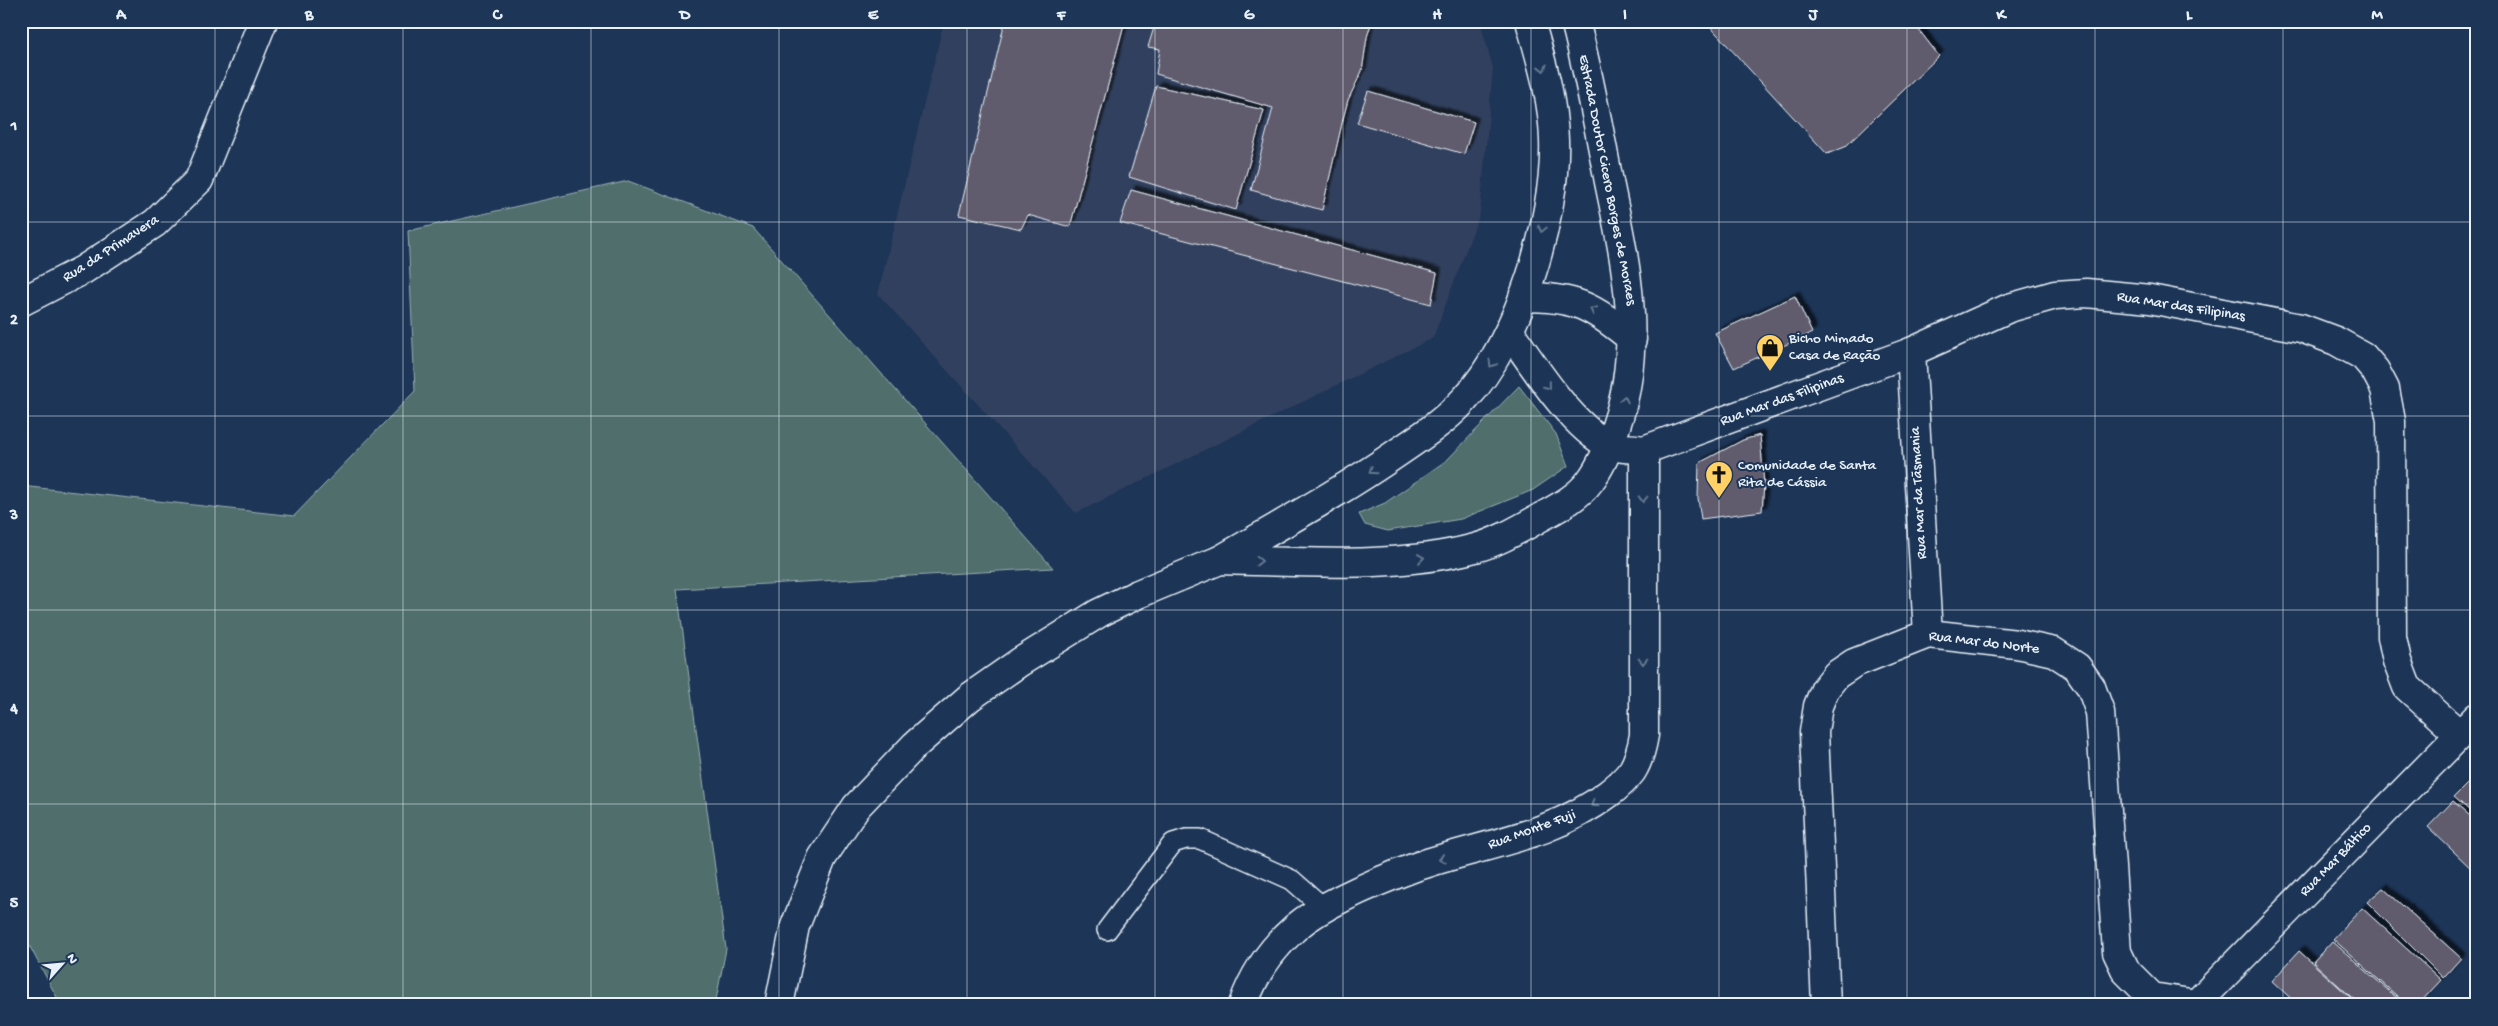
<svg xmlns="http://www.w3.org/2000/svg" width="2498" height="1026" font-family="'Gochi Hand',sans-serif">
  <style>
    .built { fill: #31415e }
    .green { fill: #506e6c; stroke: #9cb0b2 }
    .building { fill: #605c6e; stroke: #e8f1f8; filter: url(#shadow) }
    .lines { fill: none; stroke-linecap: round; stroke-linejoin: round }
    .service-casing { stroke: #e8f1f8; stroke-width: 22 }
    .minor-casing { stroke: #e8f1f8; stroke-width: 31 }
    .service { stroke: #1d3557; stroke-width: 19 }
    .minor { stroke: #1d3557; stroke-width: 28 }
    .oneway { stroke: #64778f }
    .grid { fill: none; stroke: #e8f1f8; stroke-width: 1; stroke-opacity: 0.55 }
    .labels { text-anchor: middle; dominant-baseline: central; stroke-width: 4; stroke-linejoin: round; paint-order: stroke }
    .street-label { font-size: 15px; fill: #e8f1f8; stroke: #1d3557 }
    .poi-label { font-size: 15px; fill: #e8f1f8; stroke: #1d3557; text-anchor: start }
    .neatline { fill: none; stroke: #e8f1f8; stroke-width: 2 }
    .grid-label { font-size: 16px; text-anchor: middle; font-weight: bold; fill: #e8f1f8 }
  </style>
  <defs>
    <filter id="shadow"><feDropShadow dx="4.5" dy="-4.5" stdDeviation="1" flood-color="#0009"/></filter>
  </defs>
  <rect width="100%" height="100%" fill="#1d3557"/>
  <filter id="ink" filterUnits="userSpaceOnUse"><feTurbulence type="fractalNoise" baseFrequency=".02" numOctaves="2"/><feDisplacementMap in="SourceGraphic" scale="10" xChannelSelector="R" yChannelSelector="G"/><feConvolveMatrix kernelMatrix="1 2 1 2 8 2 1 2 1" color-interpolation-filters="sRGB"/></filter>
  <g filter="url(#ink)">
    <polygon class="built" points="944,21 1480,21 1493,68 1480,213 1433,338 1076,513 878,294"/>
    <g class="green">
      <polygon points="628,181 753,228 1053,568 677,589 726,949 715,1005 61,1005 21,930 21,486 294,516 415,391 408,231"/>
      <polygon points="1519,386 1556,434 1568,466 1533,490 1461,519 1388,531 1365,525 1359,514 1385,503 1447,460"/>
    </g>
    <g class="building">
      <polygon points="1005,21 1125,21 1070,227 1028,215 1021,229 959,215"/>
      <polygon points="1156,21 1372,21 1367,37 1362,71 1348,100 1343,119 1322,210 1251,190 1273,108 1156,74 1160,49 1148,47"/>
      <polygon points="1705,21 1912,21 1939,56 1845,147 1827,154"/>
      <polygon points="1156,86 1264,110 1236,210 1129,177"/>
      <polygon points="1368,91 1474,122 1464,154 1357,123"/>
      <polygon points="1131,190 1437,273 1431,304 1120,223"/>
      <polygon points="1795,296 1812,333 1734,368 1715,333"/>
      <polygon points="1760,435 1764,484 1762,511 1701,519 1698,498 1699,463 1743,440"/>
      <polygon points="2476,775 2477,776 2477,817 2454,797"/>
      <polygon points="2453,801 2477,822 2477,874 2428,827"/>
      <polygon points="2383,888 2461,958 2443,978 2367,902"/>
      <polygon points="2362,908 2441,980 2418,1005 2407,1005 2333,939"/>
      <polygon points="2332,941 2405,1005 2360,1005 2313,962"/>
      <polygon points="2299,951 2359,1005 2298,1005 2272,981"/>
    </g>
    <g class="lines">
      <defs>
        <polyline id="service" points="1107,930 1173,843 1186,839 1200,839 1292,880 1325,909"/>
        <g id="minor">
          <path d="M 1530,21 C 1541,60 1553,99 1554,140 C 1557,216 1518,343 1465,399 C 1446,420 1421,437 1397,453 C 1341,492 1280,525 1220,560 C 1301,562 1397,569 1475,548 C 1495,543 1516,531 1534,521 C 1553,510 1577,499 1590,481 C 1602,465 1610,445 1616,426 C 1644,345 1626,264 1609,182 C 1599,129 1589,74 1575,21"/>
          <path d="M 1523,297 C 1576,297 1592,306 1632,339"/>
          <polyline points="21,302 83,270 155,223 199,180 263,21"/>
          <path d="M 1510,332 C 1533,365 1572,427 1609,445 C 1618,449 1633,448 1644,450 L 1911,352 L 2009,308 L 2055,295 L 2086,293 L 2150,299 L 2301,328 L 2336,341 L 2363,356 L 2375,370 L 2385,389 L 2391,421 L 2392,637 L 2397,661 L 2407,687 L 2459,734"/>
          <polyline points="1911,352 1928,634"/>
          <polyline points="779,1005 795,926 822,858 856,807 915,745 970,697 1020,662 1099,613 1138,594 1220,560"/>
          <path d="M 1243,1005 C 1253,976 1272,948 1296,927 C 1324,903 1383,879 1418,866 C 1482,844 1552,837 1608,794 C 1616,788 1626,779 1632,771 C 1639,760 1642,747 1644,735 L 1644,450"/>
          <polyline points="1826,1005 1814,732 1818,706 1825,689 1836,675 1854,663 1928,634 2017,644 2054,652 2077,667 2091,687 2100,712 2117,952 2126,971 2152,997 2196,1004"/>
          <polyline points="2195,1005 2477,717"/>
        </g>
      </defs>
      <use href="#service" class="service-casing"/>
      <use href="#minor" class="minor-casing"/>
      <use href="#service" class="service"/>
      <use href="#minor" class="minor"/>
    </g>
    <defs><path id="oneway-chevron" d="M-2-3.5L2.5 0L-2 3.5" fill="none" stroke-width="1.6" stroke-linecap="round" stroke-linejoin="round" transform="scale(1.25)"/></defs>
    <g class="oneway">
      <use href="#oneway-chevron" transform="translate(1543 68) rotate(76)"/>
      <use href="#oneway-chevron" transform="translate(1542 229) rotate(103)"/>
      <use href="#oneway-chevron" transform="translate(1593 310) rotate(-154)"/>
      <use href="#oneway-chevron" transform="translate(1492 364) rotate(121)"/>
      <use href="#oneway-chevron" transform="translate(1548 386) rotate(51)"/>
      <use href="#oneway-chevron" transform="translate(1624 399) rotate(-78)"/>
      <use href="#oneway-chevron" transform="translate(1372 471) rotate(145)"/>
      <use href="#oneway-chevron" transform="translate(1643 499) rotate(91)"/>
      <use href="#oneway-chevron" transform="translate(1421 558) rotate(-8)"/>
      <use href="#oneway-chevron" transform="translate(1259 561) rotate(1)"/>
      <use href="#oneway-chevron" transform="translate(1643 661) rotate(90)"/>
      <use href="#oneway-chevron" transform="translate(1594 804) rotate(145)"/>
      <use href="#oneway-chevron" transform="translate(1442 859) rotate(164)"/>
    </g>
  </g>
  <path class="grid" d="M 215,21 L 215,1005M 403,21 L 403,1005M 591,21 L 591,1005M 779,21 L 779,1005M 967,21 L 967,1005M 1155,21 L 1155,1005M 1343,21 L 1343,1005M 1531,21 L 1531,1005M 1719,21 L 1719,1005M 1907,21 L 1907,1005M 2095,21 L 2095,1005M 2283,21 L 2283,1005M 21,222 L 2477,222M 21,416 L 2477,416M 21,610 L 2477,610M 21,804 L 2477,804"/>
  <defs>
    <symbol id="shop-pin" viewBox="-11 -11 22 30"><path d="M0 17L-7.5 6A9.5 9.5 0 1 1 7.5 6Z" fill="#ffd166" stroke="#1d3557"/><path d="M-5-2.5h2.3a2.7 3.5 0 0 1 5.4 0H5L5.5 6h-11ZM-1.5-2.5h3a1.5 2.3 0 0 0-3 0Z" fill="#111"/></symbol>
    <symbol id="church-pin" viewBox="-11 -11 22 30"><path d="M0 17L-7.5 6A9.5 9.5 0 1 1 7.5 6Z" fill="#ffd166" stroke="#1d3557"/><path d="M-1.2-6h2.4v3.5h3.3v2.4h-3.3V6h-2.4V-.1h-3.3v-2.4h3.3Z" fill="#111"/></symbol>
  </defs>
  <g fill-rule="evenodd">
    <use href="#shop-pin" x="1754" y="332" width="32" height="43"/>
    <use href="#church-pin" x="1703" y="459" width="32" height="43"/>
  </g>
  <g class="labels">
    <g class="street-label">
      <text transform="translate(1607 180) rotate(79)">Estrada Doutor Cicero Borges de Moraes</text>
      <text transform="translate(111 249) rotate(-33)">Rua da Primavera</text>
      <text transform="translate(2181 307) rotate(9)">Rua Mar das Filipinas</text>
      <text transform="translate(1782 400) rotate(-20)">Rua Mar das Filipinas</text>
      <text transform="translate(1919 493) rotate(-93)">Rua Mar da Tãsmania</text>
      <text transform="translate(1984 643) rotate(7)">Rua Mar do Norte</text>
      <text transform="translate(1532 830) rotate(-20)">Rua Monte Fuji</text>
      <text transform="translate(2336 860) rotate(-46)">Rua Mar Báltico</text>
    </g>
    <g class="poi-label">
      <text x="1789" y="339">Bicho Mimado<tspan x="1789" dy="17">Casa de Ração</tspan></text>
      <text x="1738" y="466">Comunidade de Santa<tspan x="1738" dy="17">Rita de Cássia</tspan></text>
    </g>
  </g>
  <rect width="2498" height="1026" fill="none" stroke="#1d3557" stroke-width="55"/>
  <g transform="translate(62 964) rotate(63)" stroke="#1d3557" stroke-width="4" paint-order="stroke">
  <path d="M0-4L9 19L0 12L-9 19Z" fill="#e8f1f8"/>
  <text y="-8" font-size="14" font-weight="bold" text-anchor="middle" fill="#e8f1f8">N</text>
  </g>
  <rect x="28" y="28" width="2442" height="970" class="neatline"/>
  <g class="grid-label">
    <text x="121" y="19">A</text>
    <text x="309" y="19">B</text>
    <text x="497" y="19">C</text>
    <text x="685" y="19">D</text>
    <text x="873" y="19">E</text>
    <text x="1061" y="19">F</text>
    <text x="1249" y="19">G</text>
    <text x="1437" y="19">H</text>
    <text x="1625" y="19">I</text>
    <text x="1813" y="19">J</text>
    <text x="2001" y="19">K</text>
    <text x="2189" y="19">L</text>
    <text x="2377" y="19">M</text>
    <text x="14" y="130">1</text>
    <text x="14" y="324">2</text>
    <text x="14" y="519">3</text>
    <text x="14" y="713">4</text>
    <text x="14" y="907">5</text>
  </g>
</svg>
